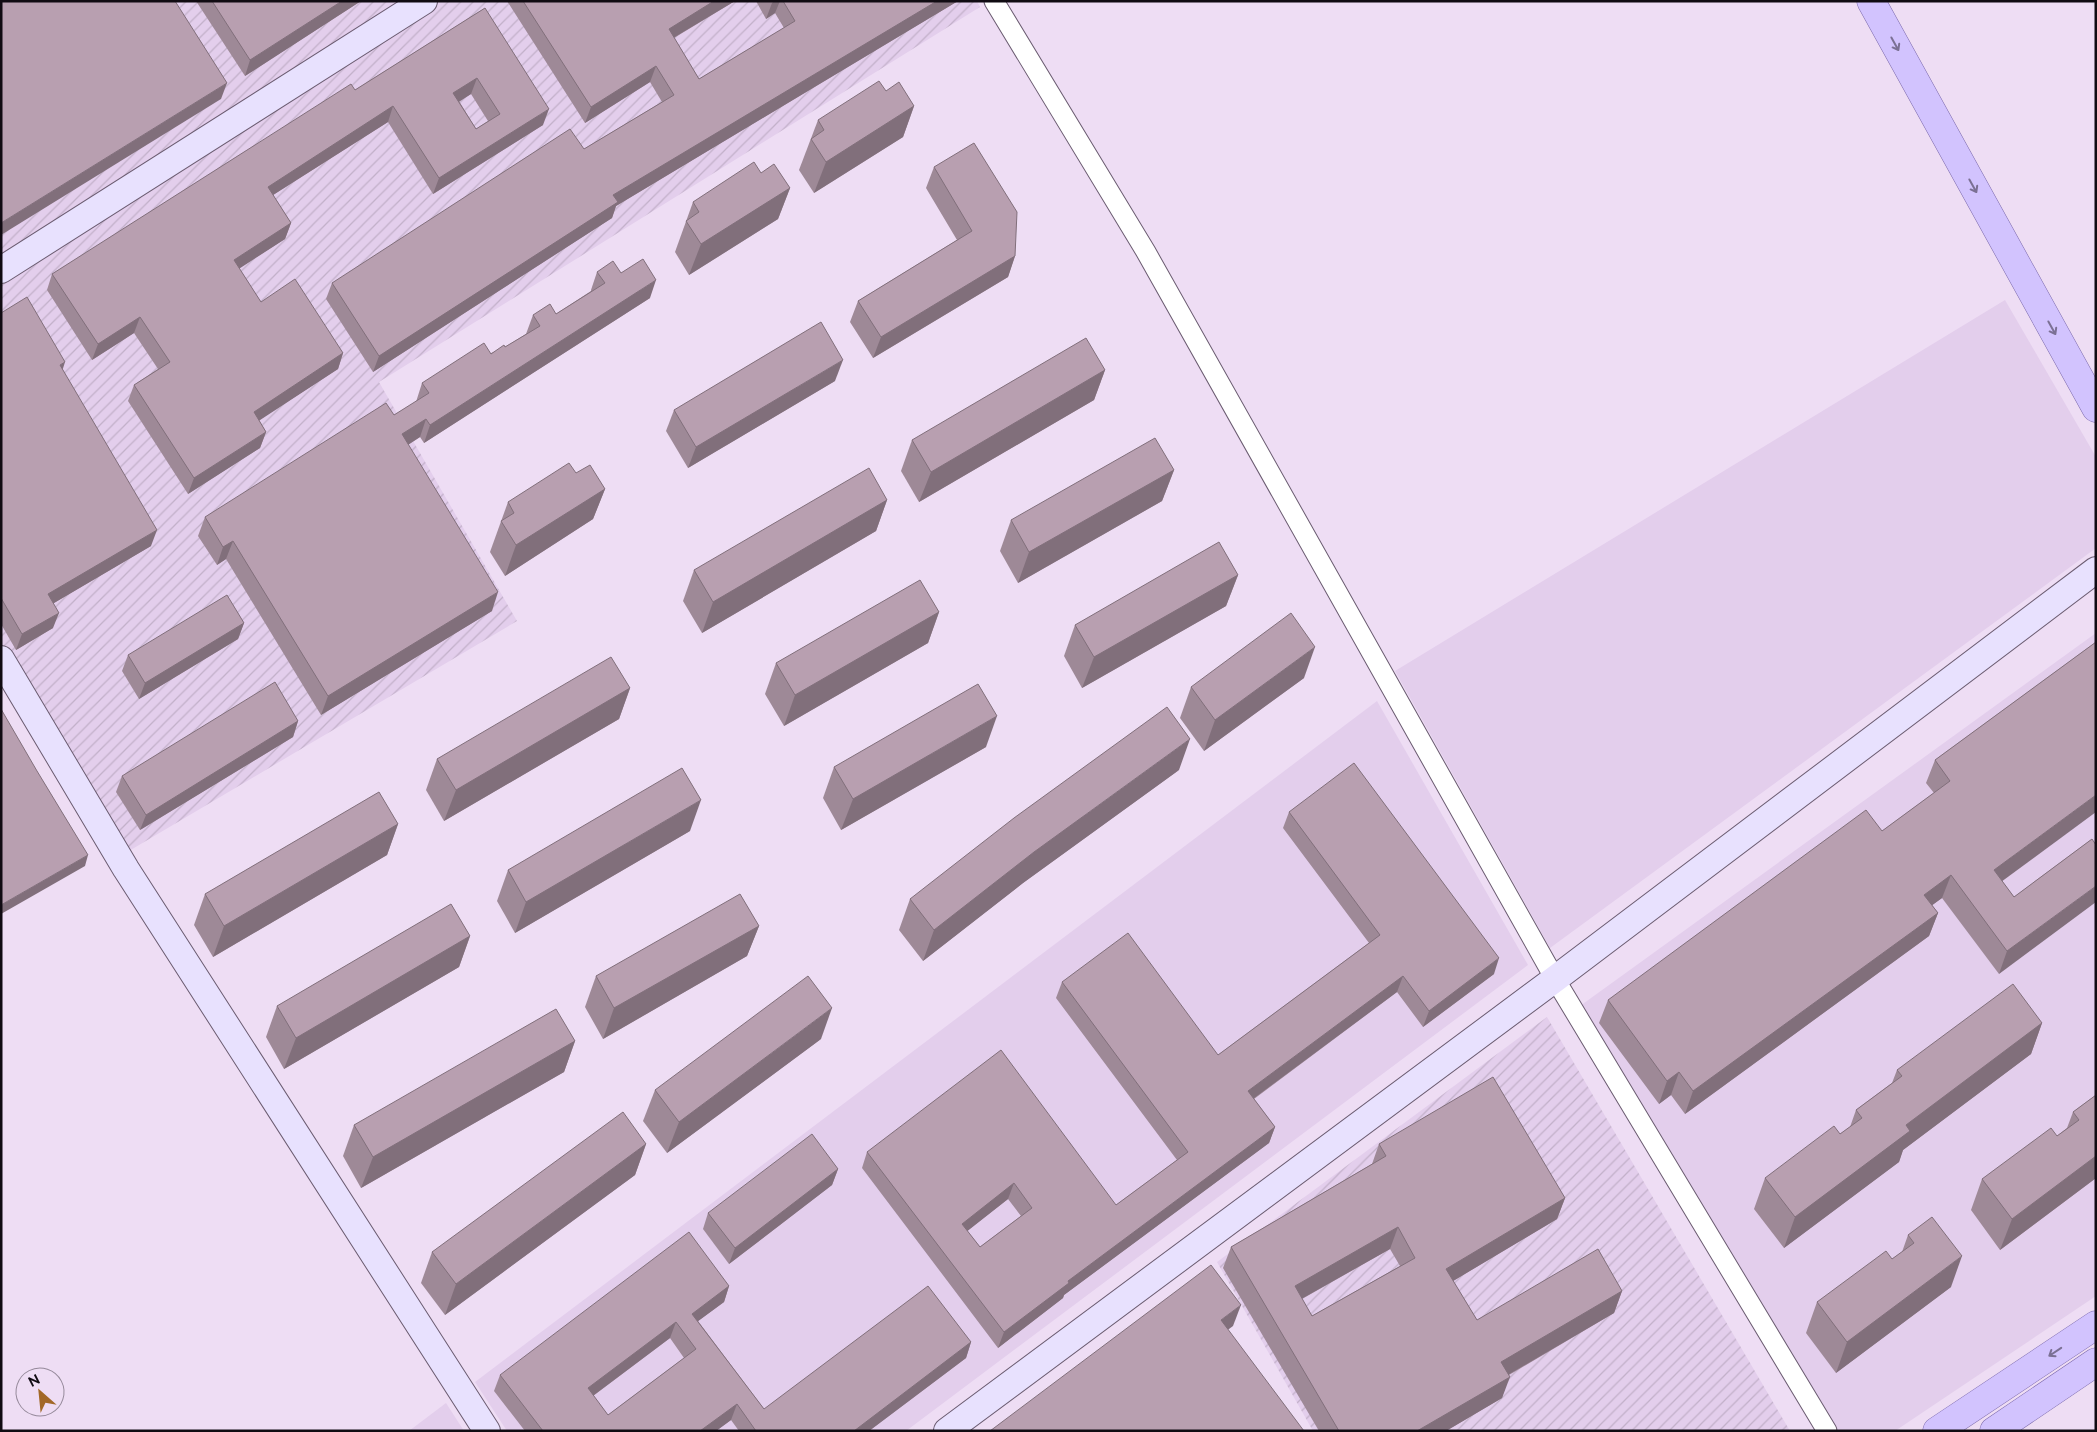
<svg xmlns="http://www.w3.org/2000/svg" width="2097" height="1432" font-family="Raleway,sans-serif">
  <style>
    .built { fill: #e3ceec }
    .industrial { fill: url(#industrial-furrows) }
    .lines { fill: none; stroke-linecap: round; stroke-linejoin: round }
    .street-casing { stroke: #6b5c71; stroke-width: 21 }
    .secondary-casing { stroke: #6b5c71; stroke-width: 28 }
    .primary-casing { stroke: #7b69ab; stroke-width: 29 }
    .street { stroke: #fff; stroke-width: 19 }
    .secondary { stroke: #e8e1fe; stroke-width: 26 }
    .primary { stroke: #d2c3fe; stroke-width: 28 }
    .wall { fill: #9e8997; fill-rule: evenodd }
    .shaded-wall { fill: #816f7b }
    .building { fill: #b89fb0; stroke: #816f7b; fill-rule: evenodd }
    .oneway { stroke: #7b7094 }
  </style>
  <defs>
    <pattern id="industrial-furrows" width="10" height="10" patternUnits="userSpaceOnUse" patternTransform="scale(1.25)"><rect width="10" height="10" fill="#e3ceec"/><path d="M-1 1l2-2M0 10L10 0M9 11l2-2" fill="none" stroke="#c2b0c9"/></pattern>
  </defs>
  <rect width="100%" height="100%" fill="#eeddf4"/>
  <g class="built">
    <polygon points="2005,300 2096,457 2096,548 1550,948 1395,671"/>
    <polygon points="2096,633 2096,1296 1895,1431 1838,1431 1580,1006"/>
    <polygon points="1377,701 1528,965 906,1431 507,1431 475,1382"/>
    <polygon points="446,1403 464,1431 409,1431"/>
  </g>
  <g class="industrial">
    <polygon points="1,1 977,1 980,7 379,382 517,621 107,864 1,684"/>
    <polygon points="1547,1017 1790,1431 1313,1431 1217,1262"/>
  </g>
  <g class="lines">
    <defs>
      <polyline id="street" points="994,1 1146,252 1555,979 1827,1431"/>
      <g id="secondary">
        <polyline points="1,270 424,1"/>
        <polyline points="1,659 126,869 487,1431"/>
        <polyline points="947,1431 1555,979 2096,570"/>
      </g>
      <g id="primary">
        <polyline points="1871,1 2096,408"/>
        <polyline points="1937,1431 2096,1325"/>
        <polyline points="1994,1431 2096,1362"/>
      </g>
    </defs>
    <use href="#street" class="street-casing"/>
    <use href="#secondary" class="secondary-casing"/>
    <use href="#primary" class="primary-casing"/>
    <use href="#street" class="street"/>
    <use href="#secondary" class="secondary"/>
    <use href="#primary" class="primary"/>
  </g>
  <g class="wall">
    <polygon points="196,1 361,1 245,76"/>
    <polygon points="507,1 735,1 674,38 699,79 784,28 775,13 766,19 756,1 958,1 616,206 612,218 373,372 326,299 332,283 584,149 662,102 650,82 585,123"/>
    <path d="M 485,8 L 543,125 L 433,194 L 388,122 L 273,195 L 291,223 L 285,239 L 239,268 L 261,302 L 343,353 L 338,369 L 259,420 L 266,432 L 260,448 L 188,494 L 128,401 L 134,385 L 158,369 L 134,333 L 92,360 L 47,290 L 52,274 L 355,90 ZM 471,94 L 488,121 L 476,129 L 459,101 Z"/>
    <polygon points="886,91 914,106 903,137 814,193 799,170 818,120"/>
    <polygon points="934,167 1015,256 1008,277 873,358 850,322 858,301 957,240 926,188"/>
    <polygon points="761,173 790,188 778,219 689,275 675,252 693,202"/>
    <polygon points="597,272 621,273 650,298 424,443 420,437 408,445 492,611 321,715 226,559 217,565 198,536 205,517 394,415 416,402 422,383 505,347 526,334 533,315 556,314 591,291 591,290"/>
    <polygon points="1,313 63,370 151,546 54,603 53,628 16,650 1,624"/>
    <polygon points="1105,370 1094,400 919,502 901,471 912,440"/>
    <polygon points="835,381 688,468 666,431 674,410"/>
    <polygon points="1174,470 1162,501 1018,583 1000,551 1011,520"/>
    <polygon points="576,473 605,489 593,519 505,576 490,552 508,502"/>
    <polygon points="887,500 876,531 702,633 683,601 694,570"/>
    <polygon points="1238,575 1226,606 1082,688 1064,656 1075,625"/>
    <polygon points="939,612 928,643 784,726 765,694 776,663"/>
    <polygon points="244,623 238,639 139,699 122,671 128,655"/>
    <polygon points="2096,642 2002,881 2014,897 2092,839 1999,974 1942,898 1932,905 1938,913 1929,936 1685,1114 1671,1095 1659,1104 1599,1023 1608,1000 1882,831 1934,793 1926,783 1935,760"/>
    <polygon points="1304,678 1204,751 1180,718 1191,687"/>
    <polygon points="630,688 619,719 444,821 426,790 437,759"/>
    <polygon points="298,721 293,737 140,830 116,792 122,776"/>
    <polygon points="986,747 841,830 823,798 834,767"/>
    <polygon points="1179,770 1023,883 923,961 899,930 910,899"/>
    <path d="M 1289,812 L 1494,974 L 1423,1027 L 1397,992 L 1254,1099 L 1275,1127 L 1269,1143 L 1064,1295 L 1063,1298 L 998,1348 L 862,1168 L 867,1152 L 1116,1205 L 1177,1160 L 1056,998 L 1062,982 L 1218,1055 L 1369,943 L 1283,828 ZM 1008,1199 L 1021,1216 L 980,1247 L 967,1231 Z"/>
    <polygon points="398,824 387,855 213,957 194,925 205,894"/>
    <polygon points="690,831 515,933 497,901 508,870"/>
    <polygon points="759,926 747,956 603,1039 585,1007 596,976"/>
    <polygon points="470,936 459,967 284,1069 266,1037 277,1006"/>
    <polygon points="2042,1023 2031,1054 1903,1150 1899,1162 1784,1248 1754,1209 1765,1178 1840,1134 1850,1127 1856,1110 1892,1083 1897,1070"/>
    <polygon points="821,1039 667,1153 643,1121 655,1090"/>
    <polygon points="575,1041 564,1072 361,1188 343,1156 354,1125"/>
    <polygon points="2096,1095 2096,1178 2000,1250 1971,1210 1982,1179 2057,1136 2067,1128 2073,1112"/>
    <polygon points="646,1144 635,1175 445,1315 421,1283 432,1252"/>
    <path d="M 1379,1144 L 1565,1198 L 1557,1219 L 1453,1281 L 1477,1320 L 1622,1291 L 1614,1313 L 1509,1375 L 1502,1398 L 1446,1431 L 1319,1431 L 1223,1268 L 1231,1247 L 1372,1164 ZM 1390,1249 L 1400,1266 L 1312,1316 L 1302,1299 Z"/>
    <polygon points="838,1169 832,1185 729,1264 703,1229 708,1213"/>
    <polygon points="1908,1235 1951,1287 1836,1373 1806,1333 1817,1302 1892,1259 1902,1252"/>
    <path d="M 729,1286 L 724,1302 L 698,1321 L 764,1409 L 971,1342 L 966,1358 L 869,1431 L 739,1431 L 731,1420 L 716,1431 L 525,1431 L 494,1391 L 500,1375 ZM 670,1338 L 684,1358 L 608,1415 L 593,1396 Z"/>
  </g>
  <g class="shaded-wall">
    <polygon points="342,1 361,1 245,76 250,60"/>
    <polygon points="714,1 735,1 663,44 669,29"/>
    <polygon points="774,1 780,1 775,13 766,19 772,3"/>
    <polygon points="937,1 958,1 616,206 612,218 373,372 379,356 613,195"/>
    <polygon points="656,66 650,82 585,123 591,107"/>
    <polygon points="477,78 471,94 448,109 453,93"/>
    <polygon points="227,83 221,99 1,235 1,223"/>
    <polygon points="393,106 388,122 262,202 268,187"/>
    <polygon points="914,106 903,137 814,193 826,162"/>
    <polygon points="549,109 543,125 433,194 439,178"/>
    <polygon points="790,188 778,219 689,275 701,244"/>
    <polygon points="291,223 285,239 228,276 234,260"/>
    <polygon points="1015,256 1008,277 873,358 881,337"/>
    <polygon points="656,280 650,298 424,443 430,425"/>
    <polygon points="140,317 134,333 92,360 98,344"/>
    <polygon points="343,353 338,369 248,428 254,412"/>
    <polygon points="843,360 835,381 688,468 696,447"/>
    <polygon points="65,362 60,378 60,365"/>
    <polygon points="1105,370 1094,400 919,502 931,472"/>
    <polygon points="426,419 420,437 395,453 402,434"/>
    <polygon points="266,432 260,448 188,494 194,478"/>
    <polygon points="1174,470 1162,501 1018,583 1029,552"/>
    <polygon points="605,489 593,519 505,576 516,545"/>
    <polygon points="887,500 876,531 702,633 713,602"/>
    <polygon points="157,530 151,546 42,610 48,594"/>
    <polygon points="233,541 226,559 217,565 223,547"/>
    <polygon points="1238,575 1226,606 1082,688 1094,657"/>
    <polygon points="498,592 492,611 321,715 328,696"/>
    <polygon points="939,612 928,643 784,726 795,695"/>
    <polygon points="59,613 53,628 16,650 22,634"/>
    <polygon points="244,623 238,639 139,699 145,683"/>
    <polygon points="1315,647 1304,678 1204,751 1215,720"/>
    <polygon points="630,688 619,719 444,821 456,790"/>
    <polygon points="997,716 986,747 841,830 853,799"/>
    <polygon points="298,721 293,737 140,830 146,815"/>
    <polygon points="1190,739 1179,770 1023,883 923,961 934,930 1034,852"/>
    <polygon points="2096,795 2096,812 1986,893 1994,870"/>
    <polygon points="701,800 690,831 515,933 526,902"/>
    <polygon points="398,824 387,855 213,957 224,926"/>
    <polygon points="88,855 85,866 1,914 1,905"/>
    <polygon points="1951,875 1942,898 1916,917 1924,895"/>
    <polygon points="2096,886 2096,902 1999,974 2007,951"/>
    <polygon points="1938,913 1929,936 1685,1114 1693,1091"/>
    <polygon points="759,926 747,956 603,1039 614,1008"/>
    <polygon points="470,936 459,967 284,1069 296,1038"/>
    <polygon points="1499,958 1494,974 1423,1027 1429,1011"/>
    <polygon points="1403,976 1397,992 1242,1107 1248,1091"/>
    <polygon points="832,1008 821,1039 667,1153 679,1122"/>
    <polygon points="2042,1023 2031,1054 1903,1150 1899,1162 1784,1248 1795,1217 1906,1125"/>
    <polygon points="575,1041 564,1072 361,1188 373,1157"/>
    <polygon points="1679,1072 1671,1095 1659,1104 1667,1081"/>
    <polygon points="1275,1127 1269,1143 1064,1295 1063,1298 998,1348 1004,1332 1068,1281"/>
    <polygon points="646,1144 635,1175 445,1315 456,1284"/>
    <polygon points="2096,1156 2096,1178 2000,1250 2012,1219"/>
    <polygon points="838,1169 832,1185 729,1264 735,1248"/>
    <polygon points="1014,1183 1008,1199 956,1240 962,1224"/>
    <polygon points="1565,1198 1557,1219 1438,1290 1446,1269"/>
    <polygon points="1398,1227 1390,1249 1287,1307 1295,1286"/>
    <polygon points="1962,1256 1951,1287 1836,1373 1847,1342"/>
    <polygon points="729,1286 724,1302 686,1330 692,1314"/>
    <polygon points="1622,1291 1614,1313 1494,1383 1501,1362"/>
    <polygon points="1241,1305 1233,1326 1213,1341 1221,1320"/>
    <polygon points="676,1322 670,1338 582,1404 588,1388"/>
    <polygon points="971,1342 966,1358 869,1431 854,1431"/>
    <polygon points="1510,1377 1502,1398 1446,1431 1417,1431"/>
    <polygon points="737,1404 731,1420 716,1431 700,1431"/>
  </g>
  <g class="building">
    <polygon points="1,1 175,1 227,83 1,223"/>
    <polygon points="212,1 342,1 250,60"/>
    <polygon points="523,1 714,1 669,29 699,79 795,21 783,1 937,1 613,195 618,202 379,356 332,283 570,129 584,149 674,95 656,66 591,107"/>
    <path d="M 485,8 L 549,109 L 439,178 L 393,106 L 268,187 L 291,223 L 234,260 L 261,302 L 295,279 L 343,353 L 254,412 L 266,432 L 194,478 L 134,385 L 170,362 L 140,317 L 98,344 L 52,274 L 351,84 L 355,90 ZM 477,78 L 500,114 L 476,129 L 453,93 Z"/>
    <polygon points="879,81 886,91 899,82 914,106 826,162 811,139 824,130 818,120"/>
    <polygon points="974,143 1017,212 1015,256 881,337 858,301 972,231 934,167"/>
    <polygon points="754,162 761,173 774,164 790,188 701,244 686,221 699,212 693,202"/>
    <polygon points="643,259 656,280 430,425 426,419 402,434 498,592 328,696 233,541 223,547 205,517 386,403 394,415 429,393 422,383 484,343 491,354 504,345 505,347 540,326 533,315 550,304 556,314 605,283 597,272 613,261 621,273"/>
    <polygon points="27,297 65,362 60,365 157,530 48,594 59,613 22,634 1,598 1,313"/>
    <polygon points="821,322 843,360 696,447 674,410"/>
    <polygon points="1086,338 1105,370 931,472 912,440"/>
    <polygon points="1155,438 1174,470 1029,552 1011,520"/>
    <polygon points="569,463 576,473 590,465 605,489 516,545 501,521 514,513 508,502"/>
    <polygon points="869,468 887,500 713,602 694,570"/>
    <polygon points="1219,542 1238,575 1094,657 1075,625"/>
    <polygon points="920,580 939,612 795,695 776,663"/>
    <polygon points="227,595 244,623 145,683 128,655"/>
    <polygon points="1291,613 1315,647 1215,720 1191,687"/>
    <polygon points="2096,642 2096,795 1994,870 2014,897 2092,839 2096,845 2096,886 2007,951 1951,875 1924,895 1938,913 1693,1091 1679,1072 1667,1081 1608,1000 1866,810 1882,831 1950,781 1935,760"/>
    <polygon points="611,657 630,688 456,790 437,759"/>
    <polygon points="275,682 298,721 146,815 122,776"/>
    <polygon points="978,684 997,716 853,799 834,767"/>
    <polygon points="1167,707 1190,739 1034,852 934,930 910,899 1014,818"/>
    <polygon points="1,709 37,771 88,855 1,905"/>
    <path d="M 1354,763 L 1499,958 L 1429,1011 L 1403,976 L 1248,1091 L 1275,1127 L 1068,1281 L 1069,1283 L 1004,1332 L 867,1152 L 1001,1050 L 1116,1205 L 1188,1152 L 1062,982 L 1128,933 L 1218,1055 L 1380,935 L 1289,812 ZM 1014,1183 L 1032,1208 L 980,1247 L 962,1224 Z"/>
    <polygon points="682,768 701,800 526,902 508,870"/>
    <polygon points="379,792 398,824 224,926 205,894"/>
    <polygon points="740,894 759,926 614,1008 596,976"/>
    <polygon points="451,904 470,936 296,1038 277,1006"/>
    <polygon points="808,976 832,1008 679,1122 655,1090"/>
    <polygon points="2013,984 2042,1023 1906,1125 1910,1131 1795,1217 1765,1178 1834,1126 1840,1134 1862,1118 1856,1110 1902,1076 1897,1070"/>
    <polygon points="556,1009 575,1041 373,1157 354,1125"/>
    <path d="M 1493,1077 L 1565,1198 L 1446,1269 L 1477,1320 L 1598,1249 L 1622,1291 L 1501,1362 L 1510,1377 L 1417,1431 L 1339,1431 L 1231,1247 L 1386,1156 L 1379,1144 ZM 1398,1227 L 1415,1258 L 1312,1316 L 1295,1286 Z"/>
    <polygon points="2096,1095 2096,1156 2012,1219 1982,1179 2051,1128 2057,1136 2079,1120 2073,1112"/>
    <polygon points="623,1112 646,1144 456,1284 432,1252"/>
    <polygon points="812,1134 838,1169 735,1248 708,1213"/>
    <polygon points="1932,1217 1962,1256 1847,1342 1817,1302 1886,1251 1892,1259 1914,1243 1908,1235"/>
    <path d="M 689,1232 L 729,1286 L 692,1314 L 764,1409 L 928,1286 L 971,1342 L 854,1431 L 756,1431 L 737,1404 L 700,1431 L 543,1431 L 500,1375 ZM 676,1322 L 696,1349 L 608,1415 L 588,1388 Z"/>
    <polygon points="1211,1265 1241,1305 1221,1320 1304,1431 990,1431"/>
  </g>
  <defs><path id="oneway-shaft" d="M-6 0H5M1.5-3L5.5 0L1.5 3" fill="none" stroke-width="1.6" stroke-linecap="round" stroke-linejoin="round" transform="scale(1.25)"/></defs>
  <g class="oneway">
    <use href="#oneway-shaft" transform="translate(1895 44) rotate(61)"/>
    <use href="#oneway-shaft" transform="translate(1973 186) rotate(61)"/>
    <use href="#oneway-shaft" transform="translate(2052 328) rotate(61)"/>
    <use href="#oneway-shaft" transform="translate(2055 1352) rotate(146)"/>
  </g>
  <rect width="2097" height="1432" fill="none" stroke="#100b12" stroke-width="5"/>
  <g transform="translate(40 1392) rotate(333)"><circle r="24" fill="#eeddf4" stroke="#95899a"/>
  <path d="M0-4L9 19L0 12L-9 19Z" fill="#a26828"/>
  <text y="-8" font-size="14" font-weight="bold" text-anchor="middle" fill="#100b12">N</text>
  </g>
</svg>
